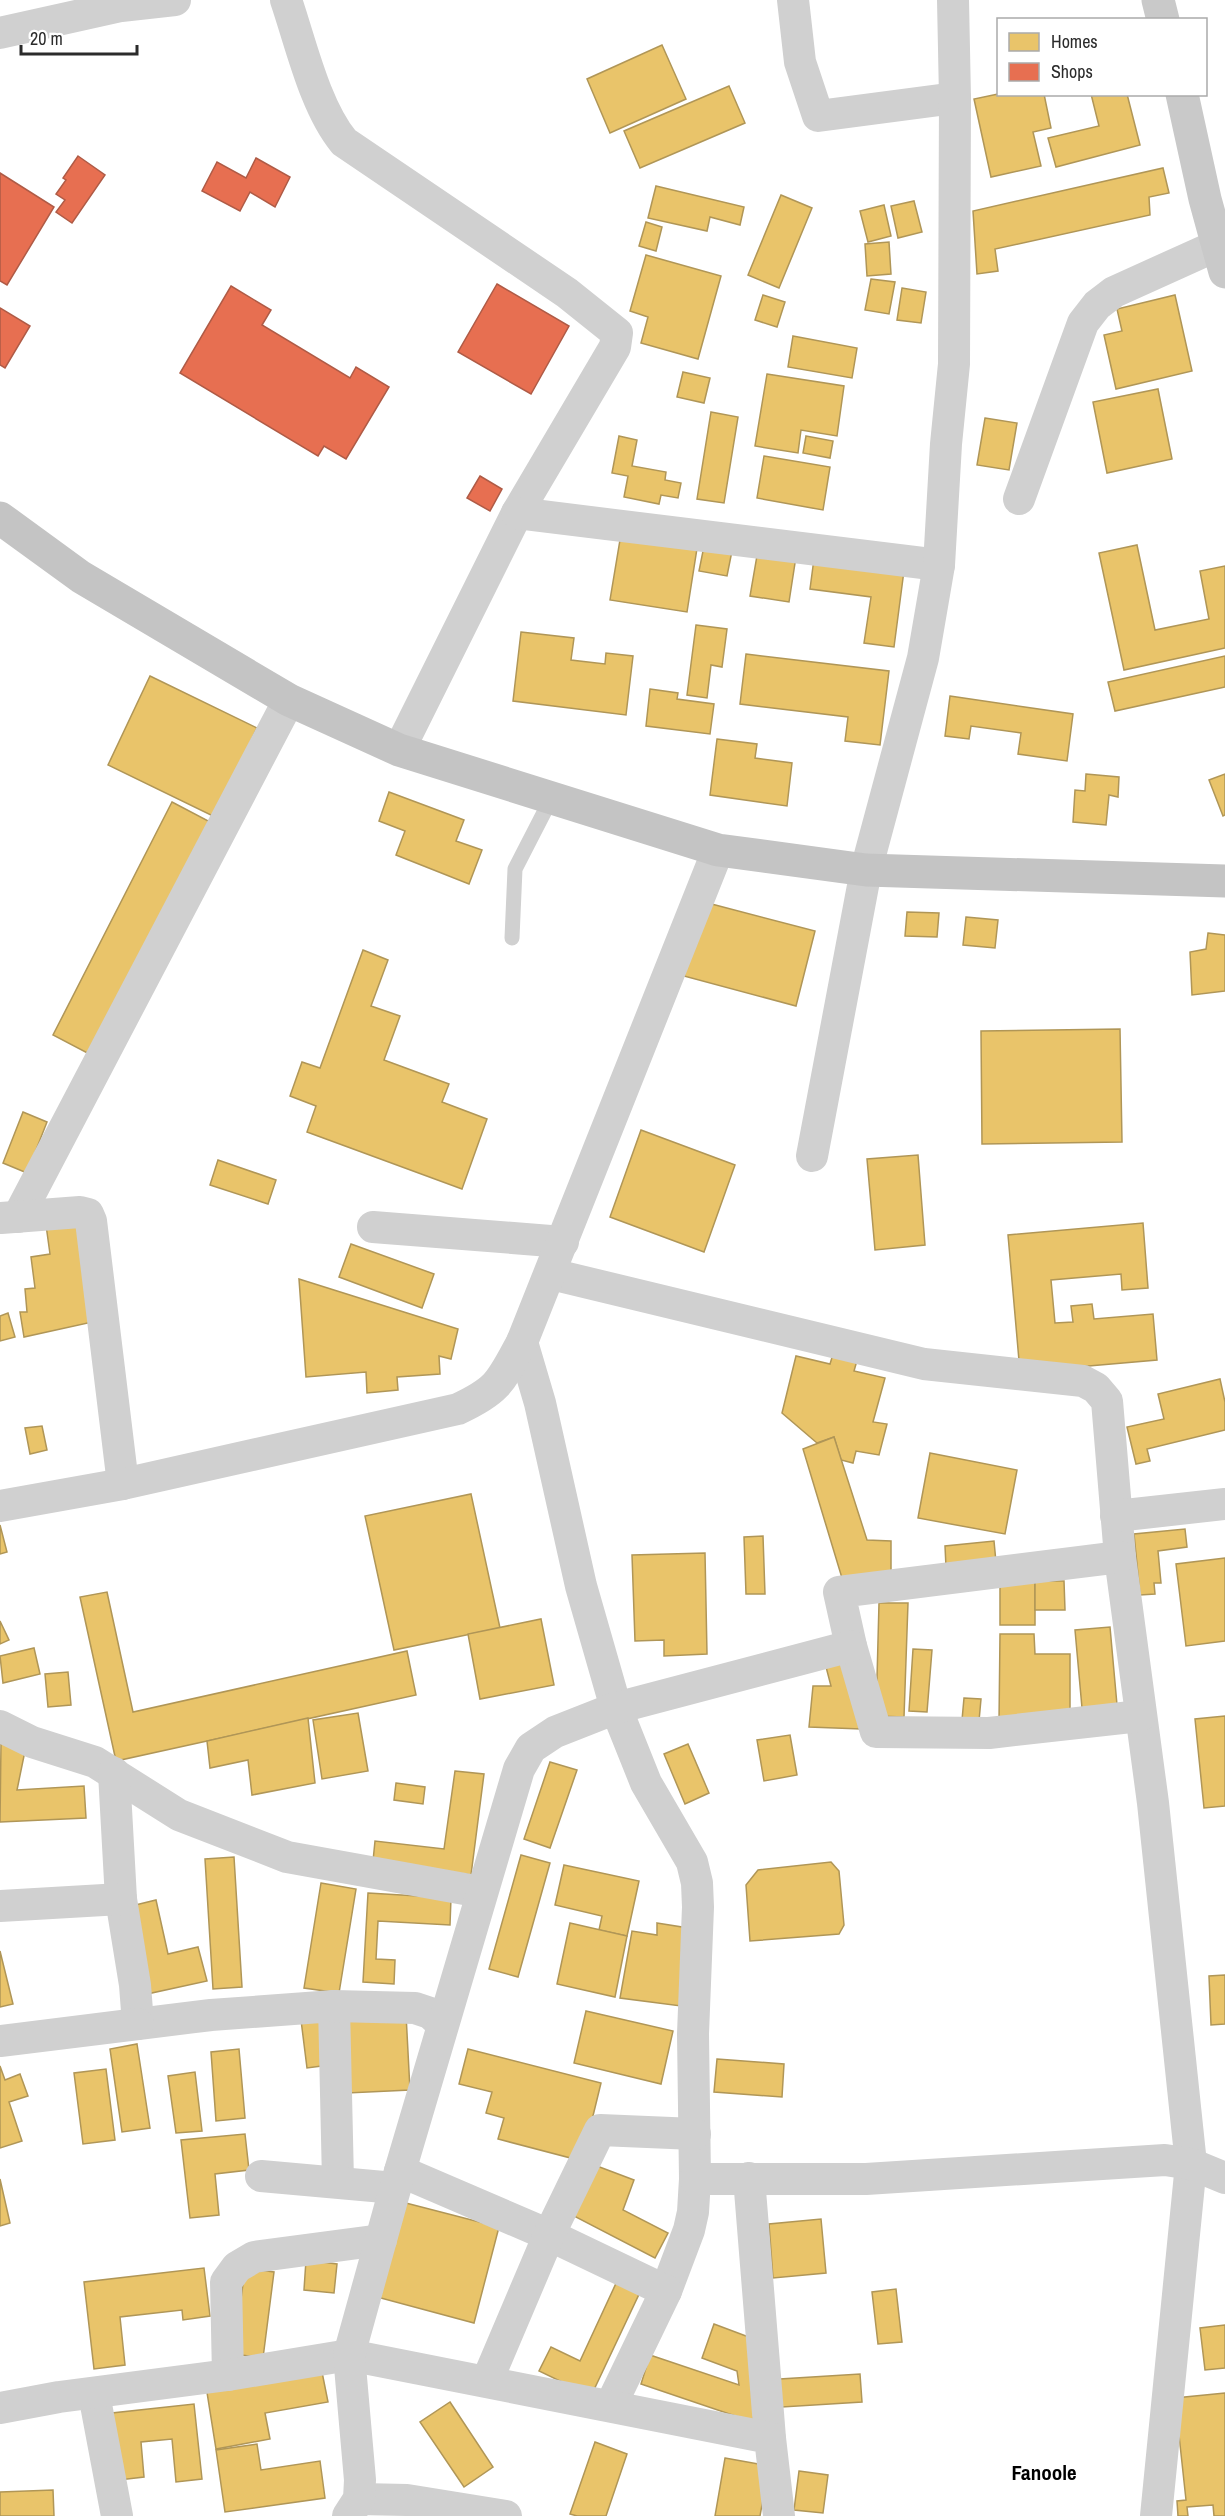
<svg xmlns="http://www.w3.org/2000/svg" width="1225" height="2516" font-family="'Archivo Narrow',sans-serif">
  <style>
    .homes { fill: #e9c46a; stroke: #b09657; stroke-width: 1.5 }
    .shops { fill: #e76f51; stroke: #af5b46; stroke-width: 1.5 }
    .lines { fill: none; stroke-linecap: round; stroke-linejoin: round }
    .lane { stroke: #d0d0d0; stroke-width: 15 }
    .street { stroke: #d0d0d0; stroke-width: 32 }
    .secondary { stroke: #c9c9c9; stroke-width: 33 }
    .primary { stroke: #c4c4c4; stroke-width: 33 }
    .labels { text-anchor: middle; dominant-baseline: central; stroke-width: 6; stroke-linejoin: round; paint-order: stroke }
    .district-label { font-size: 21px; font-weight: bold; fill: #000; stroke: #fff }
  </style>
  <rect width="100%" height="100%" fill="#fff"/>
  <g class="homes">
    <polygon points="662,45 686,99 610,133 587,79"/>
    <polygon points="729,86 745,123 640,168 624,131"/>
    <polygon points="998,94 1044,94 1051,128 1033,132 1041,166 991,177 974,99"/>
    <polygon points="1091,94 1127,94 1140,145 1056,167 1048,138 1099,126"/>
    <polygon points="1163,168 1169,193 1149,197 1150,215 995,249 998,271 977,274 973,211"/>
    <polygon points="656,186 744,207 740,225 710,217 707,231 648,218"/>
    <polygon points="781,195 812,208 779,288 748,275"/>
    <polygon points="914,201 922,232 898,238 891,206"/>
    <polygon points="884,205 891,236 868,242 860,211"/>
    <polygon points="646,222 662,227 656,251 639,246"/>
    <polygon points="889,242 891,274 867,276 865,244"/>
    <polygon points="646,255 721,276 698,359 641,343 648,317 630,311"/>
    <polygon points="871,279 895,282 889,314 865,310"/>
    <polygon points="902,288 926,292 921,323 897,320"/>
    <polygon points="763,295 785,302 777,327 755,320"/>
    <polygon points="1175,295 1192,371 1116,389 1104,335 1122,331 1117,309"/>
    <polygon points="793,336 857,348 852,378 788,367"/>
    <polygon points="683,372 710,378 704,403 677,397"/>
    <polygon points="767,374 844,386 837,436 801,430 798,453 755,446"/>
    <polygon points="1158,389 1172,459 1107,473 1093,402"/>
    <polygon points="711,412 738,417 724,503 697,499"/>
    <polygon points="985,418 1017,423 1009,470 977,465"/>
    <polygon points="619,436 637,440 632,466 666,472 665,480 681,483 678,498 661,495 659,504 624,497 628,476 612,473"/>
    <polygon points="806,436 833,441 830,458 803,453"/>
    <polygon points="764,456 830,467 823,510 757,498"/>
    <polygon points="622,528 698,542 687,612 610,600"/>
    <polygon points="759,544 797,550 789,602 750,596"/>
    <polygon points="1137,545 1155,630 1209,619 1200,571 1225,566 1225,648 1124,670 1099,553"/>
    <polygon points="704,546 732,551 727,576 699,571"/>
    <polygon points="815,551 905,563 894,647 864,643 871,597 810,589"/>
    <polygon points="696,625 727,629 722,667 711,665 707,698 687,695"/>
    <polygon points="521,632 574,638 571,660 605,664 606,653 633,656 626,715 513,701"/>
    <polygon points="746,654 889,671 880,745 845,741 848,717 740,704"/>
    <polygon points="1225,656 1225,687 1115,711 1108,682"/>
    <polygon points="150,676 257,728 215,817 108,765"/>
    <polygon points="650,689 678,693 677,699 714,704 710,734 646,726"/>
    <polygon points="950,696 1073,714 1067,761 1018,754 1021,733 971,726 969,739 945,736"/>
    <polygon points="717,739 757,744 755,758 792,763 787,806 710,795"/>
    <polygon points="1086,774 1119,777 1118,797 1109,795 1106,825 1073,822 1075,790 1085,791"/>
    <polygon points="1225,774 1225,815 1223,816 1209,780"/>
    <polygon points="389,792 464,820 456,841 482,850 469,884 396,855 405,831 379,821"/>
    <polygon points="172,802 214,824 95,1057 53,1035"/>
    <polygon points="704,902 815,931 796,1006 684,976"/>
    <polygon points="907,912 939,913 937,937 905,936"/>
    <polygon points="966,917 998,920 995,948 963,945"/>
    <polygon points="1208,933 1225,935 1225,991 1192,995 1190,952 1206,949"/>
    <polygon points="363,950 388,960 371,1006 400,1016 384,1060 449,1084 442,1102 487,1119 462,1189 307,1132 316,1106 290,1096 302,1062 320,1068"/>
    <polygon points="1120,1029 1122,1142 982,1144 981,1031"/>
    <polygon points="23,1112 47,1122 27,1173 3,1163"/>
    <polygon points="641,1130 735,1165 704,1252 610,1217"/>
    <polygon points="918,1155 925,1245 875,1250 867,1159"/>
    <polygon points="218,1160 276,1180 268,1204 210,1185"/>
    <polygon points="84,1220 97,1321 24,1337 20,1312 27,1312 25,1289 35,1288 31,1257 50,1254 46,1225"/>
    <polygon points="1143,1223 1148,1288 1122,1290 1121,1274 1051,1280 1055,1323 1073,1322 1071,1306 1092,1304 1094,1319 1153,1314 1157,1360 1020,1372 1008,1235"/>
    <polygon points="351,1244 434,1274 422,1308 339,1277"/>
    <polygon points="299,1279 458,1329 451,1359 439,1356 440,1374 397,1377 398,1390 367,1393 366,1372 306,1377"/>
    <polygon points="8,1313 15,1337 0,1341 0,1316"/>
    <polygon points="834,1351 858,1357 854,1371 885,1378 873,1422 887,1424 879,1455 856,1451 853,1463 841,1460 834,1437 817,1443 782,1413 796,1356 830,1364"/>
    <polygon points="1220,1379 1225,1402 1225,1430 1147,1449 1150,1461 1136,1464 1127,1427 1164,1419 1158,1394"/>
    <polygon points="42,1426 47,1450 30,1454 25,1428"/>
    <polygon points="834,1437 867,1540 891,1541 891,1578 842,1578 803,1449"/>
    <polygon points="930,1453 1017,1470 1005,1534 918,1518"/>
    <polygon points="471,1494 500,1628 394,1650 365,1516"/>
    <polygon points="0,1525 7,1552 0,1554"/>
    <polygon points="1185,1529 1187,1547 1158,1551 1161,1583 1154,1583 1155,1594 1140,1595 1134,1534"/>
    <polygon points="763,1536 765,1594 746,1594 744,1537"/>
    <polygon points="994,1541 996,1562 946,1567 945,1546"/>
    <polygon points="705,1553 707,1654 664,1656 664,1640 635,1641 632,1555"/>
    <polygon points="1225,1558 1225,1641 1186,1646 1176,1564"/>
    <polygon points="1035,1581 1035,1625 1000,1625 1000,1582"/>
    <polygon points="1035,1581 1064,1581 1065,1610 1035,1610"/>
    <polygon points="107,1592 133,1712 407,1651 416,1695 116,1761 80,1597"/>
    <polygon points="879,1603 908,1603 904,1717 876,1716"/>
    <polygon points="541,1619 554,1685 480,1699 468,1634"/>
    <polygon points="0,1621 9,1640 0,1644"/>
    <polygon points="1110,1627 1118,1716 1083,1719 1075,1630"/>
    <polygon points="1000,1634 1034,1634 1035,1654 1070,1654 1070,1723 999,1723"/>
    <polygon points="34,1648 40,1674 3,1683 0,1656"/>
    <polygon points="913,1649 932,1650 927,1712 909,1711"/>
    <polygon points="845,1657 861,1729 809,1727 813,1686 831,1686 825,1663"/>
    <polygon points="68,1672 71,1705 48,1707 45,1674"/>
    <polygon points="964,1698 981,1699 979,1721 962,1720"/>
    <polygon points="358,1713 368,1771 322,1779 313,1720"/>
    <polygon points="1225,1716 1225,1806 1204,1808 1195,1719"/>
    <polygon points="308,1718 315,1783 252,1795 248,1760 210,1768 207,1741"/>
    <polygon points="790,1735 797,1775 764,1781 757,1740"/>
    <polygon points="1,1743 25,1751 17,1790 84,1786 86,1818 0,1822"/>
    <polygon points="688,1744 709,1793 685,1804 664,1754"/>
    <polygon points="550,1762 577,1770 550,1848 524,1839"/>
    <polygon points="455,1771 484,1774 471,1875 373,1861 375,1841 444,1849"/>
    <polygon points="396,1783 425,1787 423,1804 394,1800"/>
    <polygon points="521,1855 550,1863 518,1977 489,1969"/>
    <polygon points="234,1857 242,1987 213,1989 205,1859"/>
    <polygon points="831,1862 839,1871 844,1925 839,1934 750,1941 746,1885 758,1870"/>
    <polygon points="564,1865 639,1881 627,1936 599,1930 602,1916 555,1905"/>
    <polygon points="321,1883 356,1889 339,1993 304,1988"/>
    <polygon points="368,1893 451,1898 450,1925 378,1921 376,1959 395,1960 394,1984 363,1982"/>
    <polygon points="156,1900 168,1954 198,1947 207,1981 147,1994 127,1907"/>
    <polygon points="570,1923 627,1936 615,1997 557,1984"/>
    <polygon points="657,1923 688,1928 681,2006 620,1998 632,1931 657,1935"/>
    <polygon points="0,1951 13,2004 0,2007"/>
    <polygon points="1225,1975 1225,2024 1211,2025 1209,1976"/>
    <polygon points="322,2009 329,2065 307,2068 300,2012"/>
    <polygon points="586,2011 673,2031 661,2084 574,2063"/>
    <polygon points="406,2014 410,2090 347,2093 344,2016"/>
    <polygon points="137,2044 150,2128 122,2132 110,2049"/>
    <polygon points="239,2049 245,2118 216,2121 211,2052"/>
    <polygon points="468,2049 601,2083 582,2161 498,2139 504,2118 486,2113 492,2092 459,2084"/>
    <polygon points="717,2059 784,2064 782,2097 714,2092"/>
    <polygon points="0,2066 5,2080 20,2074 28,2096 9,2102 22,2141 0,2148"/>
    <polygon points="106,2069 115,2140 83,2144 74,2073"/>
    <polygon points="195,2072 202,2131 176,2133 168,2076"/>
    <polygon points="245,2134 249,2170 215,2174 219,2215 190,2218 181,2140"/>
    <polygon points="589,2163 634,2180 623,2210 668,2233 655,2258 570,2214"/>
    <polygon points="0,2179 10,2223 0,2226"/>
    <polygon points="402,2202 499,2227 474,2323 377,2297"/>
    <polygon points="821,2219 826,2273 773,2278 769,2224"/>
    <polygon points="306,2260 337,2264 334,2293 304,2290"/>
    <polygon points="204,2268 210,2316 183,2320 182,2310 120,2317 125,2365 94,2369 84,2282"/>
    <polygon points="245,2268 274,2272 263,2358 234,2354"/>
    <polygon points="618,2279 641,2290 591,2396 539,2371 551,2347 580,2361"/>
    <polygon points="896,2289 902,2342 878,2344 872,2292"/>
    <polygon points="714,2324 762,2342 753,2422 641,2384 650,2355 739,2385 737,2371 702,2358"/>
    <polygon points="1225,2325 1225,2368 1205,2370 1200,2328"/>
    <polygon points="321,2367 328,2402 265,2413 270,2439 216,2449 206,2386"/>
    <polygon points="860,2374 862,2402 782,2407 780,2379"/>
    <polygon points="1225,2393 1225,2516 1214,2516 1213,2505 1187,2507 1188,2516 1178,2516 1177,2501 1186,2500 1175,2398"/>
    <polygon points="450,2402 493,2467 464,2487 420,2422"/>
    <polygon points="194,2404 202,2479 176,2482 172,2439 141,2442 144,2477 119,2480 112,2413"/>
    <polygon points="595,2442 627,2454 606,2516 577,2516 570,2514"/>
    <polygon points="257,2444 261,2470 320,2461 325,2498 225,2512 216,2450"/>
    <polygon points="725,2458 769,2466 760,2516 715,2516"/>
    <polygon points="799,2471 828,2475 823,2513 794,2510"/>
    <polygon points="53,2490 54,2516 0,2516 0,2492"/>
  </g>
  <g class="shops">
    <polygon points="78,156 105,175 72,223 56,212 65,200 56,194 66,180 63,178"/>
    <polygon points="256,158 290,177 275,207 250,192 240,211 202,191 217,162 246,178"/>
    <polygon points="0,173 54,207 7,285 0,281"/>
    <polygon points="497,284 569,326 531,394 458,352"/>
    <polygon points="231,286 271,310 262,325 350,378 356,367 389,387 346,459 324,446 318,456 180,373"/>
    <polygon points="0,308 30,326 5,368 0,365"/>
    <polygon points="480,476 502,489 490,511 467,498"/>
  </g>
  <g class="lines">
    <polyline class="lane" points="512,938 515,869 552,797"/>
    <g class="street">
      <path d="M 286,0 C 301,44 315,107 344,142 L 567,293 L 617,333 L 615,347 L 517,513 L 399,750"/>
      <polyline points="793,0 800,62 818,116 955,98"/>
      <polyline points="0,33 121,6 175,0"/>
      <polyline points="1019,499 1083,323 1097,305 1114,292 1218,245"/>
      <polyline points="517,513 939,565"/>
      <polyline points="812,1156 866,870 923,658 939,565 946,444 954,364 955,98 953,0"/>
      <polyline points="18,1217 289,700"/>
      <polyline points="1,1218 80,1212 88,1214 91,1221 123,1484"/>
      <polyline points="373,1227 563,1242"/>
      <polyline points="551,1274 924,1364 1083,1381 1096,1388 1107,1401 1120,1557 1153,1803 1191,2164 1156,2516"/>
      <polyline points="522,1342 540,1403 581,1586 616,1708 646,1783 692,1862 697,1883 698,1907 693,2034 695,2179 693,2212 689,2230 666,2291 611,2405"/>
      <path d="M 0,1506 L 123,1484 L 458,1409 C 499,1390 501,1381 522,1342 L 718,850"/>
      <polyline points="1116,1516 1225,1504"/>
      <polyline points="1120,1557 839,1592 851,1646 876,1732 989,1733 1140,1716"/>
      <polyline points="0,1726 32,1742 95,1762 179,1815 287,1857 481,1892"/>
      <polyline points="114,1773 121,1899 135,1985 138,2024 211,2015 334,2006 338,2181"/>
      <polyline points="0,1906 121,1899"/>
      <polyline points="334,2006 415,2008 430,2013 442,2024"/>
      <polyline points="0,2041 138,2024"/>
      <polyline points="400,2171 549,2235 666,2291"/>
      <polyline points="261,2176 395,2188"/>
      <polyline points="749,2178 770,2438"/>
      <polyline points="695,2179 866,2179 1165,2160 1191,2164 1225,2178"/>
      <polyline points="228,2375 226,2282 237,2267 254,2257 381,2240"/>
      <polyline points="487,2381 549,2235 600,2130 695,2134"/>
      <polyline points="94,2394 117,2516"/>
      <polyline points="0,2408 59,2397 228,2375 349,2355 770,2438 779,2516"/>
      <polyline points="359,2499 407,2500 506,2516"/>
      <polyline points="348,2516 359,2499 360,2480 349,2355 400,2171 519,1769 531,1748 555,1732 616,1708 851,1646"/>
    </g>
    <g class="secondary">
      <polyline points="1158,0 1163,20"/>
      <polyline points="1182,94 1205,199 1225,272"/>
    </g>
    <polyline class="primary" points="0,518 81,577 289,700 399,750 718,850 866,870 1225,881"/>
  </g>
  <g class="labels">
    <g class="district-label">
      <text x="1044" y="2472">Fanoole</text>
    </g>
  </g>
  <rect x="997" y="18" width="210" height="78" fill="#ffffff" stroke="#aaaaaa" stroke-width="1.5"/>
  <rect x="1009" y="33" width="30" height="18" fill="#e9c46a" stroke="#aaaaaa" stroke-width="1.5"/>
  <text x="1051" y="48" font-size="18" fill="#2b2b2b">Homes</text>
  <rect x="1009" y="63" width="30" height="18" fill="#e76f51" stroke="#aaaaaa" stroke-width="1.5"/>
  <text x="1051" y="78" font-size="18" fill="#2b2b2b">Shops</text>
  <path d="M21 45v9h116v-9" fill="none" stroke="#2b2b2b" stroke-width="3"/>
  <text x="30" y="45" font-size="18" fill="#2b2b2b" stroke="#ffffff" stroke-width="4.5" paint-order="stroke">20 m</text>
</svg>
